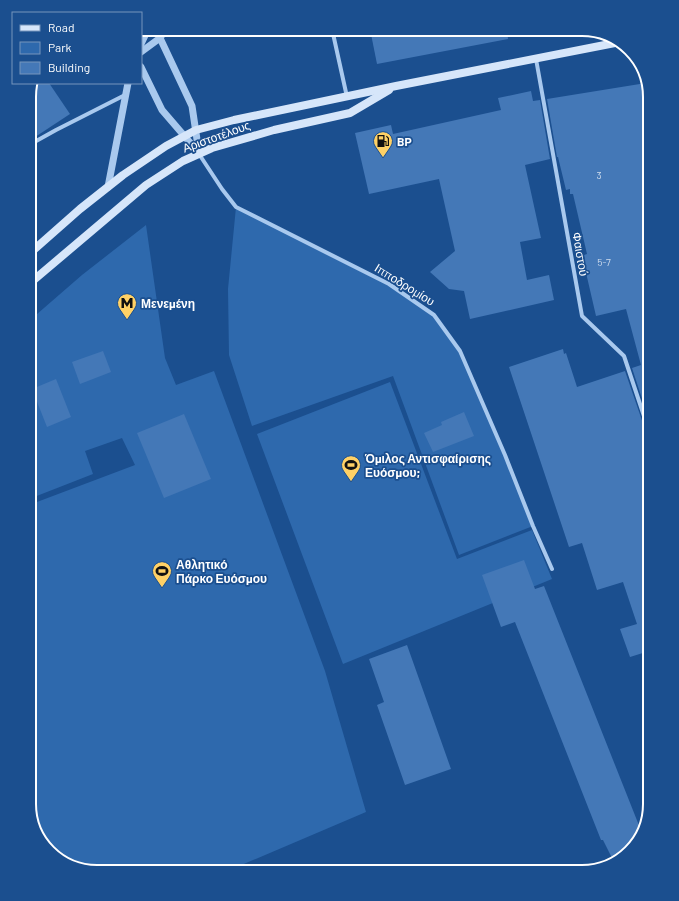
<svg xmlns="http://www.w3.org/2000/svg" width="679" height="901" font-family="Barlow,sans-serif">
  <style>
    .green { fill: #2e69ad }
    .building { fill: #4478b7 }
    .lines { fill: none; stroke-linecap: round; stroke-linejoin: round }
    .minor { stroke: #a9c9ee; stroke-width: 4 }
    .tertiary { stroke: #a9c9ee; stroke-width: 7 }
    .secondary { stroke: #d6e6fa; stroke-width: 8 }
    .labels { text-anchor: middle; dominant-baseline: central; stroke-width: 3.5; stroke-linejoin: round; paint-order: stroke }
    .number-label { font-size: 10px; fill: #d0dded }
    .street-label { font-size: 12px; fill: #fff; stroke: #1b4f8f }
    .poi-label { font-size: 12px; font-weight: bold; fill: #fff; stroke: #1b4f8f; text-anchor: start }
    .rim { fill: none; stroke: #fff; stroke-width: 2 }
  </style>
  <rect width="100%" height="100%" fill="#1b4f8f"/>
  <g class="green">
    <polygon points="236,207 389,284 434,315 460,351 533,526 459,555 393,376 252,426 229,355 228,289"/>
    <polygon points="146,225 165,358 176,385 214,371 325,671 366,812 225,872 93,872 63,863 40,842 29,804 29,505 135,465 122,438 85,451 93,474 29,499 29,321 82,275"/>
    <polygon points="390,382 457,559 532,530 552,579 343,664 257,434"/>
  </g>
  <g class="building">
    <polygon points="370,29 507,29 508,39 377,64"/>
    <polygon points="32,83 49,83 70,114 29,141 29,92"/>
    <polygon points="646,83 650,97 650,423 632,368 641,365 626,309 596,316 584,264 584,255 587,254 573,194 570,194 570,189 566,190 558,157 557,157 547,99"/>
    <polygon points="531,91 533,101 540,100 550,159 525,165 541,238 520,242 527,280 549,275 554,300 470,319 464,291 449,289 430,272 455,251 439,179 369,194 355,133 391,125 393,134 501,110 498,98"/>
    <polygon points="563,349 564,354 566,353 577,387 625,371 647,435 650,437 650,652 646,652 630,657 620,629 637,624 623,582 597,590 582,543 569,547 509,367"/>
    <polygon points="103,351 111,372 80,384 72,362"/>
    <polygon points="56,379 71,417 47,427 32,389"/>
    <polygon points="464,412 474,436 433,452 424,433 442,425 441,422"/>
    <polygon points="184,414 211,479 164,498 137,433"/>
    <polygon points="524,560 535,589 544,586 642,833 641,838 620,861 614,862 603,840 601,840 515,622 501,627 482,575"/>
    <polygon points="407,645 451,769 405,785 377,705 384,702 369,659"/>
  </g>
  <g class="lines">
    <g class="minor">
      <polyline points="332,29 347,97"/>
      <polyline points="160,38 173,29"/>
      <polyline points="536,59 582,316 624,356 650,434"/>
      <polyline points="29,145 56,130 125,95"/>
      <polyline points="199,154 222,189 236,207 389,284 434,315 460,351 505,455 533,526 552,569"/>
    </g>
    <g class="tertiary">
      <polyline points="160,29 160,38 192,106 199,153"/>
      <polyline points="141,44 148,29"/>
      <polyline points="141,52 160,38"/>
      <polyline points="141,67 162,110 199,153"/>
      <polyline points="108,187 128,83"/>
    </g>
    <g class="secondary">
      <polyline points="29,254 80,209 123,175 166,146 196,130 234,120 396,86 620,42"/>
      <polyline points="29,284 146,185 183,161 212,148 274,130 350,113 389,90"/>
    </g>
  </g>
  <defs>
    <symbol id="fuel-pin" viewBox="-11 -11 22 30"><path d="M0 17L-7.5 6A9.5 9.5 0 1 1 7.5 6Z" fill="#ffd166" stroke="#1b4f8f"/><path d="M-5.5-6h7V0h2V4h1.3V-2.5L3-4.5l.8-.8L6-3V5H2.5V1h-1V6h-7ZM-4.2-4.7v3.2H.2V-4.7Z" fill="#111"/></symbol>
    <symbol id="metro-pin" viewBox="-11 -11 22 30"><path d="M0 17L-7.5 6A9.5 9.5 0 1 1 7.5 6Z" fill="#ffd166" stroke="#1b4f8f"/><path d="M-5.5 5V-5H-3L0 0L3-5H5.5V5H3V-.5L0 4L-3-.5V5Z" fill="#111"/></symbol>
    <symbol id="stadium-pin" viewBox="-11 -11 22 30"><path d="M0 17L-7.5 6A9.5 9.5 0 1 1 7.5 6Z" fill="#ffd166" stroke="#1b4f8f"/><path d="M0-5a6.5 5 0 1 0 0 10a6.5 5 0 1 0 0-10ZM-3.5-1.8h7v3.6h-7Z" fill="#111"/></symbol>
  </defs>
  <g fill-rule="evenodd">
    <use href="#fuel-pin" x="372" y="130" width="22" height="30"/>
    <use href="#metro-pin" x="116" y="292" width="22" height="30"/>
    <use href="#stadium-pin" x="340" y="454" width="22" height="30"/>
    <use href="#stadium-pin" x="151" y="560" width="22" height="30"/>
  </g>
  <g class="labels">
    <g class="number-label">
      <text x="599" y="175">3</text>
      <text x="604" y="262">5-7</text>
    </g>
    <g class="street-label">
      <text transform="translate(216 136) rotate(-20)">Αριστοτέλους</text>
      <text transform="translate(581 254) rotate(80)">Φαιστού</text>
      <text transform="translate(405 284) rotate(32)">Ιπποδρομίου</text>
    </g>
    <g class="poi-label">
      <text x="397" y="141">BP</text>
      <text x="141" y="303">Μενεμένη</text>
      <text x="365" y="458">Όμιλος Αντισφαίρισης<tspan x="365" dy="14">Ευόσμου;</tspan></text>
      <text x="176" y="564">Αθλητικό<tspan x="176" dy="14">Πάρκο Ευόσμου</tspan></text>
    </g>
  </g>
  <path d="M0 0H679V901H0ZM97 36H582A61 61 0 0 1 643 97V804A61 61 0 0 1 582 865H97A61 61 0 0 1 36 804V97A61 61 0 0 1 97 36Z" fill="#1b4f8f" fill-rule="evenodd"/>
  <path class="rim" d="M97 36H582A61 61 0 0 1 643 97V804A61 61 0 0 1 582 865H97A61 61 0 0 1 36 804V97A61 61 0 0 1 97 36Z"/>
  <rect x="12" y="12" width="130" height="72" fill="#1b4f8f" stroke="#7695bc"/>
  <rect x="20" y="25" width="20" height="6" fill="#d6e6fa" stroke="#7695bc"/>
  <text x="48" y="32" font-size="12" fill="#ffffff">Road</text>
  <rect x="20" y="42" width="20" height="12" fill="#2e69ad" stroke="#7695bc"/>
  <text x="48" y="52" font-size="12" fill="#ffffff">Park</text>
  <rect x="20" y="62" width="20" height="12" fill="#4478b7" stroke="#7695bc"/>
  <text x="48" y="72" font-size="12" fill="#ffffff">Building</text>
</svg>
